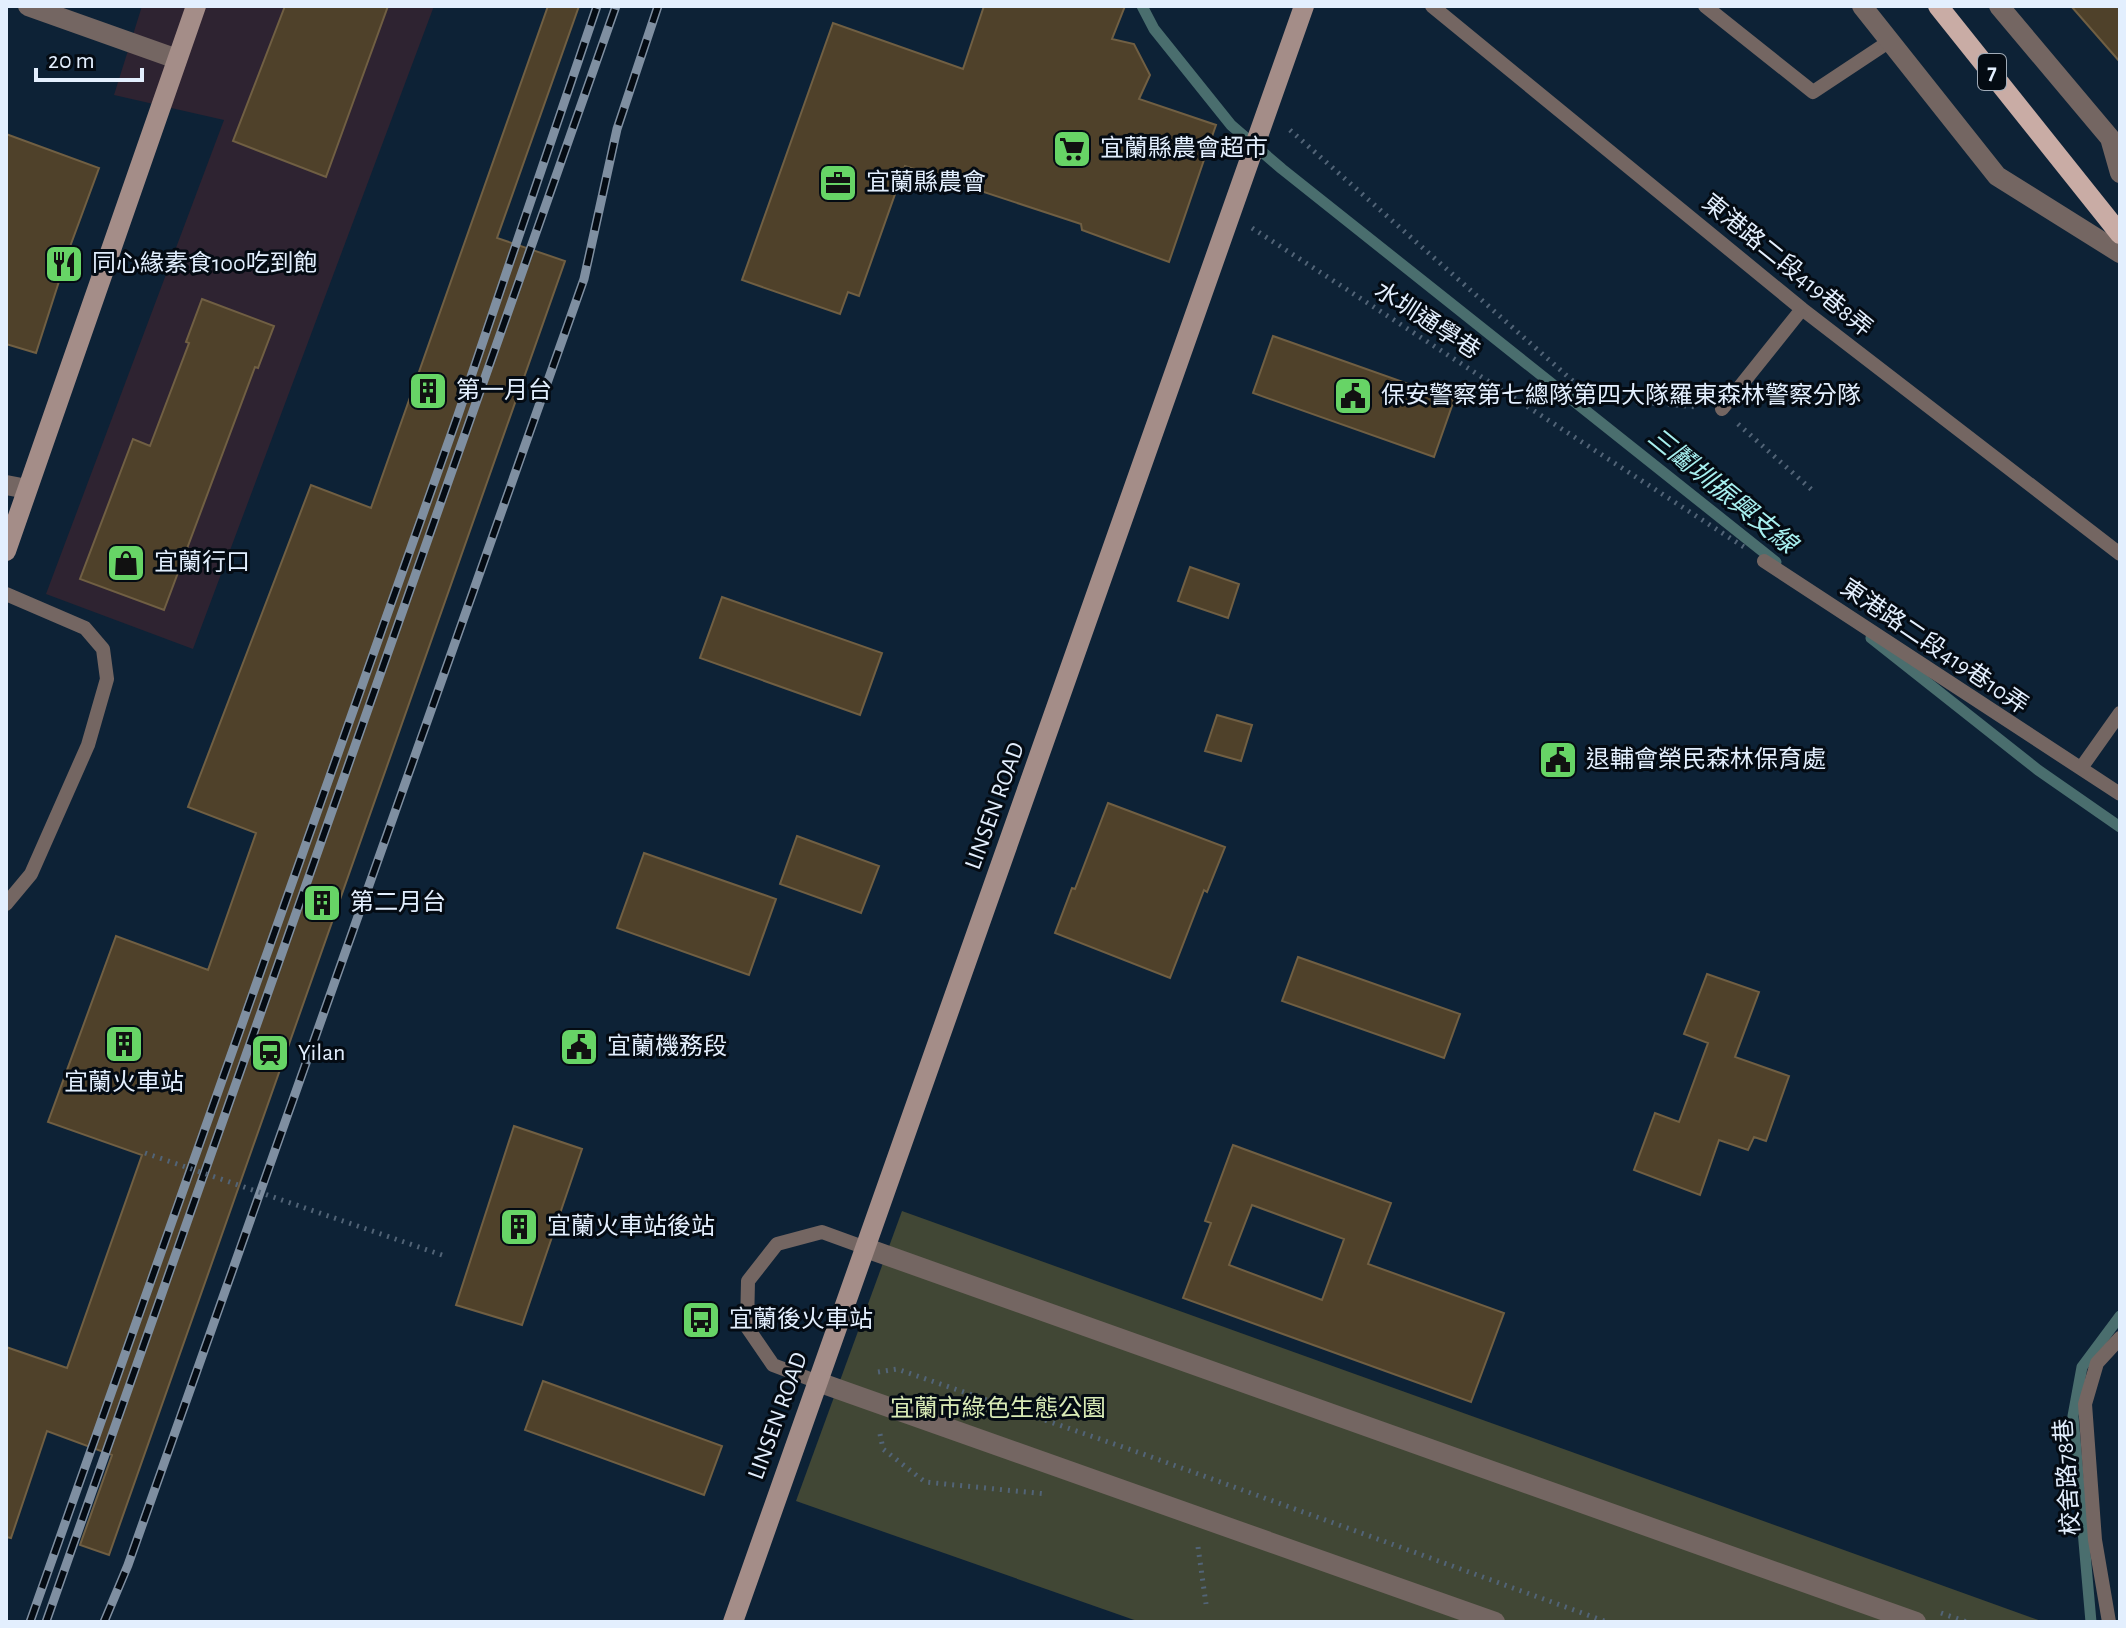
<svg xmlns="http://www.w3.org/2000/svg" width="2126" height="1628" viewBox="0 0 2126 1628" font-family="'Alegreya Sans','Noto Sans TC',sans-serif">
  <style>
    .commercial { fill: #2e2331 }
    .green { fill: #414735 }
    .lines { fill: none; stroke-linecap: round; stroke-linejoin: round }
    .stream { stroke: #4a6e6e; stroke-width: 11 }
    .building { fill: #4f412a; stroke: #705f43; stroke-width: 2; fill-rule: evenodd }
    .path { stroke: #526477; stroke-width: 5; stroke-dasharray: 2 6; stroke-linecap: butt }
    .lane { stroke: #746662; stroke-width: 14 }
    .street { stroke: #746662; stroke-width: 20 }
    .secondary { stroke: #a48d88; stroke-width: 20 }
    .primary { stroke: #c9aca5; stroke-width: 20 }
    .rail-casing { stroke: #7f8fa1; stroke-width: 9 }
    .rail { stroke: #040b13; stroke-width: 6; stroke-dasharray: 18; stroke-linecap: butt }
    .path-bridge { stroke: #526477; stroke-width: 5; stroke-dasharray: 2 6; stroke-linecap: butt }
    .labels { text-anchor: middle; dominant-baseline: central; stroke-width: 6; stroke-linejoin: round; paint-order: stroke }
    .shield { fill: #040b13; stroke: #a0abb8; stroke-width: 2 }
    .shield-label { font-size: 22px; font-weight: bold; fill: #e3effe }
    .poi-label { font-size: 24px; fill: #e3effe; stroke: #040b13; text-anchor: start }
    .street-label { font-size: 24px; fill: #e3effe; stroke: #040b13 }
    .park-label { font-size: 24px; fill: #d9ebb6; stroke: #040b13 }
    .water-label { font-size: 26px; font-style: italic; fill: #a7efef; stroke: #040b13 }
  </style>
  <rect width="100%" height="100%" fill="#0d2236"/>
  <path class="commercial" d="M142 6H434L193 649 46 594 224 120 114 95Z"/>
  <path class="green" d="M902 1211 2044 1622H1140L796 1501Z"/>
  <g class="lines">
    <path class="stream" d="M1142 6 1154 29 1231 125 1282 169 1776 562
      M1871 638 2038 770 2120 827
      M2091 1622 2073 1416 2082 1367 2120 1316"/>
  </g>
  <path class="building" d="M285 6H388L326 177 233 141Z
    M548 6H579L497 238 565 261 109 1555 80 1545 112 1455 47 1431 11 1538 6 1537V1347L67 1368 142 1155 48 1122 116 936 208 970 256 833 188 807 311 485 371 508Z
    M984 6H1125L1112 39 1134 44 1150 75 1139 99 1216 125 1169 262 1082 230 1081 224 905 166 859 296 848 292 840 314 742 280 833 23 963 69Z
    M2071 6H2120V62Z
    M6 134 99 168 71 244 36 353 6 344Z
    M202 299 274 326 258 368 255 367 164 610 80 579 133 439 150 446 189 343 186 342Z
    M1273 336 1454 400 1434 457 1253 393Z
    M1190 567 1239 584 1228 618 1178 601Z
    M722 597 882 653 860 715 700 658Z
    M1217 715 1252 725 1241 761 1205 751Z
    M1108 803 1225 847 1207 892 1204 890 1170 978 1055 933 1072 888 1075 889Z
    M797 836 879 866 861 913 780 884Z
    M644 853 776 899 749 975 617 928Z
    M1298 957 1460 1014 1444 1058 1282 1001Z
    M1707 974 1759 992 1735 1057 1789 1076 1766 1141 1754 1137 1748 1150 1719 1140 1700 1195 1634 1170 1655 1113 1679 1122 1708 1043 1684 1034Z
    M514 1126 582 1149 522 1325 456 1305Z
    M1233 1145 1391 1203 1368 1264 1504 1313 1471 1402 1183 1298 1211 1223 1205 1221ZM1252 1205 1344 1239 1322 1300 1229 1265Z
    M543 1381 722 1446 704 1495 525 1430Z"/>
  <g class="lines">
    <path class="path" d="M1290 130 1592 398 1698 407
      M1252 228 1747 549
      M1738 424 1812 490
      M878 1372 897 1369 1143 1454 1607 1622
      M880 1434 883 1449 925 1482 1046 1494
      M1198 1547 1206 1604
      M1941 1613 1967 1622"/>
    <path class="lane" d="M1432 6 1802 309 2120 554
      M1705 6 1813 92 1890 41
      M1722 409 1802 309
      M1764 561 2120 794
      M6 594 85 628 103 649 107 679 88 745 31 874 6 904
      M2081 768 2120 713
      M818 1382 773 1365 747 1327 748 1281 777 1244 822 1232 866 1248
      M2109 1622 2095 1540 2085 1404 2097 1363 2120 1338"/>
    <path class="street" d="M28 6 177 59
      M1862 6 1997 176 2120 253
      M1999 6 2110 138 2120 173
      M6 485 27 489
      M866 1248 1916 1622
      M818 1382 1495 1622"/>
    <path class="secondary" d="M6 551 196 6
      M733 1622 1304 6"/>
    <path class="primary" d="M1938 6 2120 234"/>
    <g class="rail-casing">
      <path id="rail" d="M30 1622 458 415 597 6
        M46 1622 616 6
        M104 1622 128 1565 584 279 617 129 658 6"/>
    </g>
    <use href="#rail" class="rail"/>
    <path class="path-bridge" d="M145 1153 442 1255"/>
  </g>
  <defs>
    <g id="supermarket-square" transform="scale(2)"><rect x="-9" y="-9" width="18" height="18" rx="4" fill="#67d466" stroke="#040b13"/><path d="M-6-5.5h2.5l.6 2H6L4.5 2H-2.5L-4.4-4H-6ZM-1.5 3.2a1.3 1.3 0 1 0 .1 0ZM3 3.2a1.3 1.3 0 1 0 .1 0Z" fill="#111"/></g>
    <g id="office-square" transform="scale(2)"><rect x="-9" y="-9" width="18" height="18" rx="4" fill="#67d466" stroke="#040b13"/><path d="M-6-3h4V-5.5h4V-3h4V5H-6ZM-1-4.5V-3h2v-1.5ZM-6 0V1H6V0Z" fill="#111"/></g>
    <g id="restaurant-square" transform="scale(2)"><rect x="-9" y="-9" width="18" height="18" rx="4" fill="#67d466" stroke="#040b13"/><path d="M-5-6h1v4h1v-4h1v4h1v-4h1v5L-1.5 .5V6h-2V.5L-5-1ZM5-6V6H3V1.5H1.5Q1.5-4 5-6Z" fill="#111"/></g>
    <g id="building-square" transform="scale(2)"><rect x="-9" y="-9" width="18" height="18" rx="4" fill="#67d466" stroke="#040b13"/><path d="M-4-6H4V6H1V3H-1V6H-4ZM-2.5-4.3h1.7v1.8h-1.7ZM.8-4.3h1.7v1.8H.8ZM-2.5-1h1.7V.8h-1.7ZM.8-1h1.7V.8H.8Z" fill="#111"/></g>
    <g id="civic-square" transform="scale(2)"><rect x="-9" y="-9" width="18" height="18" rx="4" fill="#67d466" stroke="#040b13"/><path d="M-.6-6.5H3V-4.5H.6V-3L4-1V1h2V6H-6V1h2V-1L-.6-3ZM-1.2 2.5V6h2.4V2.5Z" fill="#111"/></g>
    <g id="shop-square" transform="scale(2)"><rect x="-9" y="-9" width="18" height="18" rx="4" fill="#67d466" stroke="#040b13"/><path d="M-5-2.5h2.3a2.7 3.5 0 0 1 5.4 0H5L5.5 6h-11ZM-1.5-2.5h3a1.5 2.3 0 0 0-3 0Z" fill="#111"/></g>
    <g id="station-square" transform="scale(2)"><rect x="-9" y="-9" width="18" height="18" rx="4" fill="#67d466" stroke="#040b13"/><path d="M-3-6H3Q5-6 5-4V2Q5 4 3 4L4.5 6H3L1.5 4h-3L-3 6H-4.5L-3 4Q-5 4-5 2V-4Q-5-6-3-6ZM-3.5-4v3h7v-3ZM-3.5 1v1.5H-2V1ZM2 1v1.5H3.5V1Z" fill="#111"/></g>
    <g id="bus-square" transform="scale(2)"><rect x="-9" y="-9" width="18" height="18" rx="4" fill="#67d466" stroke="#040b13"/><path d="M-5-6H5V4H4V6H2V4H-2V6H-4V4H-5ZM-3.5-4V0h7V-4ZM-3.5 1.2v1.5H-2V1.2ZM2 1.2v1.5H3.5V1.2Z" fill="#111"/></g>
  </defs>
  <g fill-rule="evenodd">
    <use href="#supermarket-square" x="1072" y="149"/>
    <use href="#office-square" x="838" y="183"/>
    <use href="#restaurant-square" x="64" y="264"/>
    <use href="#building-square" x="428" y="391"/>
    <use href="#civic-square" x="1353" y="396"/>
    <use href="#shop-square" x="126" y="563"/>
    <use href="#civic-square" x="1558" y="760"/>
    <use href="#building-square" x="322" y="903"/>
    <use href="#building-square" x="124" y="1044"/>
    <use href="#civic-square" x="579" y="1047"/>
    <use href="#station-square" x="270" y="1053"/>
    <use href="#building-square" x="519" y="1227"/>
    <use href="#bus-square" x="701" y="1320"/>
  </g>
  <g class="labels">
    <rect class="shield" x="1978" y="54" width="28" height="36" rx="6"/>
    <g class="shield-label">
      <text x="1992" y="72">7</text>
    </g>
    <g class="poi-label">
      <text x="1100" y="149">宜蘭縣農會超市</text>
      <text x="866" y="183">宜蘭縣農會</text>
      <text x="92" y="264">同心緣素食100吃到飽</text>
      <text x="456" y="391">第一月台</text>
      <text x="1381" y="396">保安警察第七總隊第四大隊羅東森林警察分隊</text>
      <text x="154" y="563">宜蘭行口</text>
      <text x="1586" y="760">退輔會榮民森林保育處</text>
      <text x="350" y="903">第二月台</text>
      <text x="607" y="1047">宜蘭機務段</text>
      <text x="298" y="1053">Yilan</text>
      <text x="124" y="1083" text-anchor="middle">宜蘭火車站</text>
      <text x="547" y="1227">宜蘭火車站後站</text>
      <text x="729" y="1320">宜蘭後火車站</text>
    </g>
    <g class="street-label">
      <text transform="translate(1787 266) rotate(39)">東港路二段419巷8弄</text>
      <text transform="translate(1427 321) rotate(33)">水圳通學巷</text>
      <text transform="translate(1934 647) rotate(34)">東港路二段419巷10弄</text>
      <text transform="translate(995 806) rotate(-70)">LINSEN ROAD</text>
      <text transform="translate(778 1416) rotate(-70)">LINSEN ROAD</text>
      <text transform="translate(2068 1477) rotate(-94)">校舍路78巷</text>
    </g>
    <g class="park-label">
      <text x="998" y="1409">宜蘭市綠色生態公園</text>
    </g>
    <g class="water-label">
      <text transform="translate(1722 491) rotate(39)">三鬮圳振興支線</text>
    </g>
  </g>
  <rect width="2126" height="1628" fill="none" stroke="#e3effe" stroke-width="16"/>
  <path d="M36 68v12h106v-12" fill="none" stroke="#e3effe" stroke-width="4"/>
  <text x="48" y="68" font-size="24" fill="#e3effe" stroke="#040b13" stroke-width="6" paint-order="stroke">20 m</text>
</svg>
